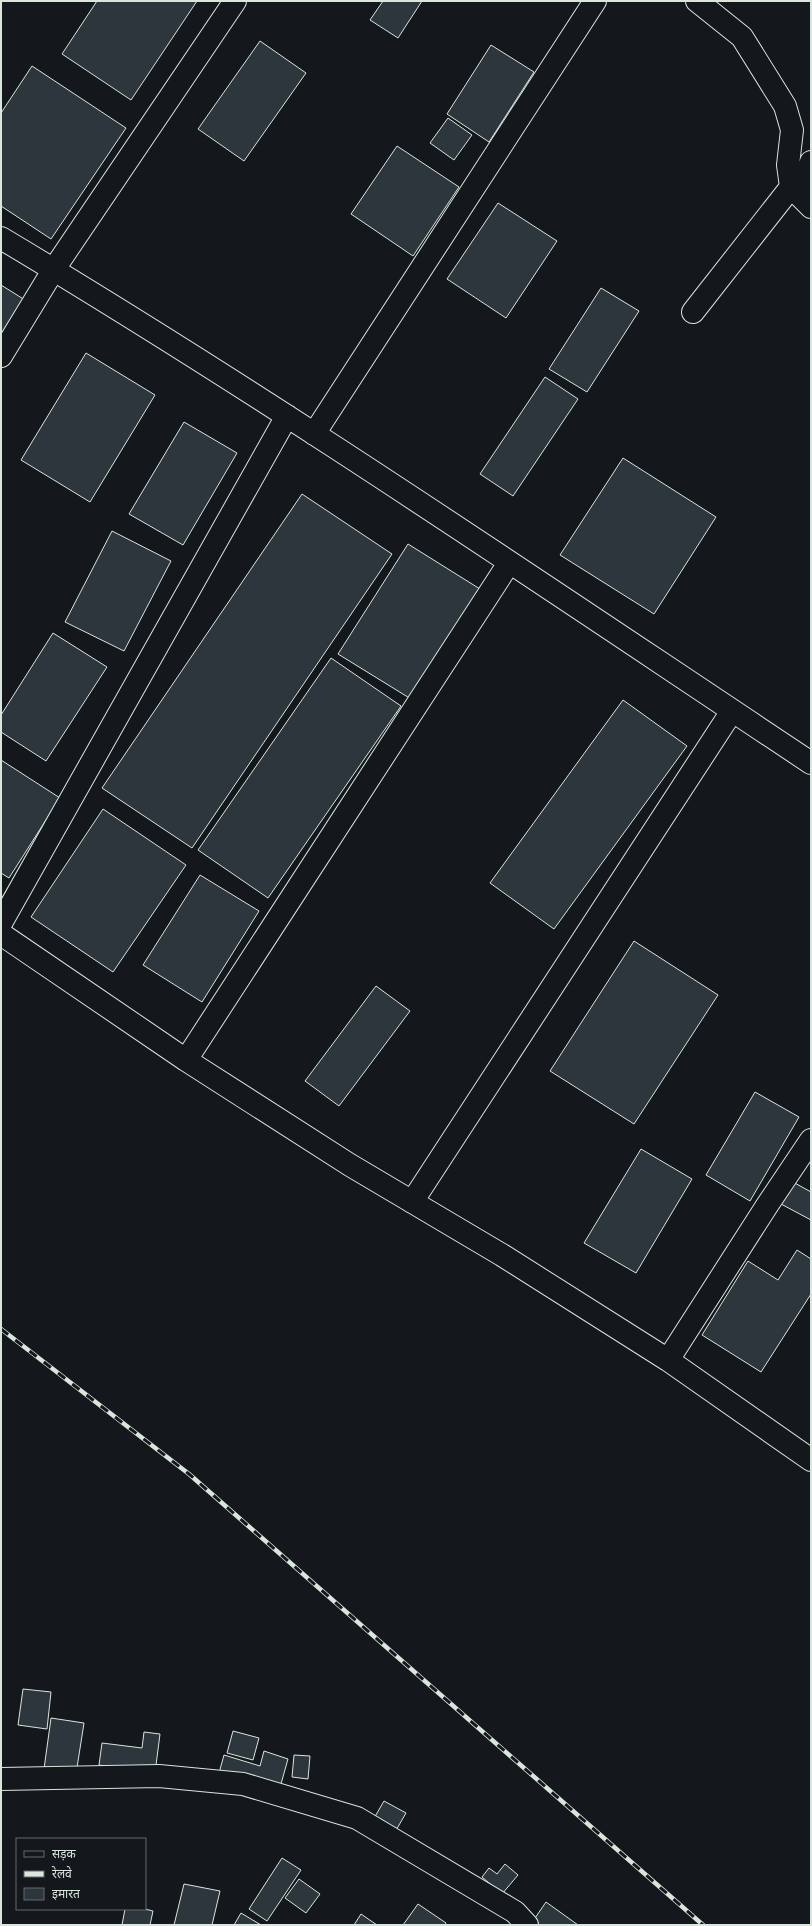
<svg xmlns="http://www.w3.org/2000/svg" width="812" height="1926" viewBox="0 0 812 1926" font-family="'DejaVu Sans','Noto Sans Devanagari',sans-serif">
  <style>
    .building { fill: #2c363c; stroke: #d8e6dc }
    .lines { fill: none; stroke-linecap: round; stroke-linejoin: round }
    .street-casing { stroke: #d8e6dc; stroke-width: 24 }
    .street { stroke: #14181c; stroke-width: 22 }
    .rail-casing { stroke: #d8e6dc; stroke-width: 4.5 }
    .rail { stroke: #14181c; stroke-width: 3; stroke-dasharray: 9; stroke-linecap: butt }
  </style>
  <rect width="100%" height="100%" fill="#14181c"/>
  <path class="building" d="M97 1H197L131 100 62 54Z
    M383 1H422L398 38 370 20Z
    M260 41 306 73 244 161 198 129Z
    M491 45 534 72 489 142 447 114Z
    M32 66 126 128 51 239 1 206V113Z
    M448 118 472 135 454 160 430 143Z
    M397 146 459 187 413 256 351 214Z
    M498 203 557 241 506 318 447 279Z
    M1 285 25 300 1 340Z
    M601 288 639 311 587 392 549 369Z
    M86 353 155 395 90 502 21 460Z
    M545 377 578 399 513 496 480 474Z
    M184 422 237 453 183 545 129 514Z
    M623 458 716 517 654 614 560 555Z
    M302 494 392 554 192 848 102 788Z
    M112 531 171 561 124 651 65 622Z
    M408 544 480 589 411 699 338 654Z
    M53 633 107 667 46 761 1 732V715Z
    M331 658 401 706 268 898 198 850Z
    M623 700 687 746 554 929 490 883Z
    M1 760 60 798 9 878 1 873Z
    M103 809 186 865 113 972 31 917Z
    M200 875 259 911 202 1002 143 965Z
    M634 941 718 995 634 1124 550 1071Z
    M376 986 410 1011 339 1106 305 1081Z
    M755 1092 799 1117 750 1201 706 1175Z
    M641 1149 692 1179 636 1273 584 1243Z
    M793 1182 811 1192V1220L781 1204Z
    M797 1250 811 1259V1294L761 1372 702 1335 748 1261 778 1280Z
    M23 1689 51 1692 47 1729 18 1725Z
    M51 1718 84 1723 76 1774 44 1769Z
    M233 1731 259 1738 253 1760 227 1753Z
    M144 1732 160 1734 155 1773 99 1765 102 1743 142 1748Z
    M264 1751 288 1759 279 1791 219 1773 224 1755 260 1766Z
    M294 1755 310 1756 308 1779 292 1777Z
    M384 1801 406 1813 395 1832 373 1820Z
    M282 1858 301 1870 267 1921 249 1909Z
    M505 1864 518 1875 502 1894 482 1877 489 1868 497 1874Z
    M299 1879 320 1894 306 1913 285 1898Z
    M184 1884 220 1891 212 1925H174Z
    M546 1902 578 1925H539L533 1921Z
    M418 1904 446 1923 445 1925H403Z
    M125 1909H145L153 1911 150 1925H122Z
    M241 1913 261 1925H234Z
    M361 1914 377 1925H354Z"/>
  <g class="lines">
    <g class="street-casing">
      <path id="street" d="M697 1 742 37 785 106 792 130 788 165 791 187
        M799 195 811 162
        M1 238C277 403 543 585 811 763
        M693 312 791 187 811 207
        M1 356 54 269 235 1
        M314 434 595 1
        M1 923 287 416
        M1 934 186 1060 350 1165 502 1255 668 1360 811 1460
        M186 1060 509 563
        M412 1202 732 711
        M668 1360 768 1204 811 1140
        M1 1779 159 1776 243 1784 357 1818 515 1912 527 1925"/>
    </g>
    <use href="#street" class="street"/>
    <g class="rail-casing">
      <path id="rail" d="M1 1329 189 1474 703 1925"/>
    </g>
    <use href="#rail" class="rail"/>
  </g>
  <rect width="812" height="1926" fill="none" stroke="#d8e6dc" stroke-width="4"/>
  <rect x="16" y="1838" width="130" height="72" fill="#14181c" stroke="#626a69"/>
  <rect x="24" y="1851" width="20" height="6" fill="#14181c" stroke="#626a69"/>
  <text x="52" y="1858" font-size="12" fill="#d8e6dc">सड़क</text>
  <rect x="24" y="1871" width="20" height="6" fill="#d8e6dc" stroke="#626a69"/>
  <text x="52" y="1878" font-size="12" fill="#d8e6dc">रेलवे</text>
  <rect x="24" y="1888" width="20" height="12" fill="#2c363c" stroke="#626a69"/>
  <text x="52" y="1898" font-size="12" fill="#d8e6dc">इमारत</text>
</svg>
